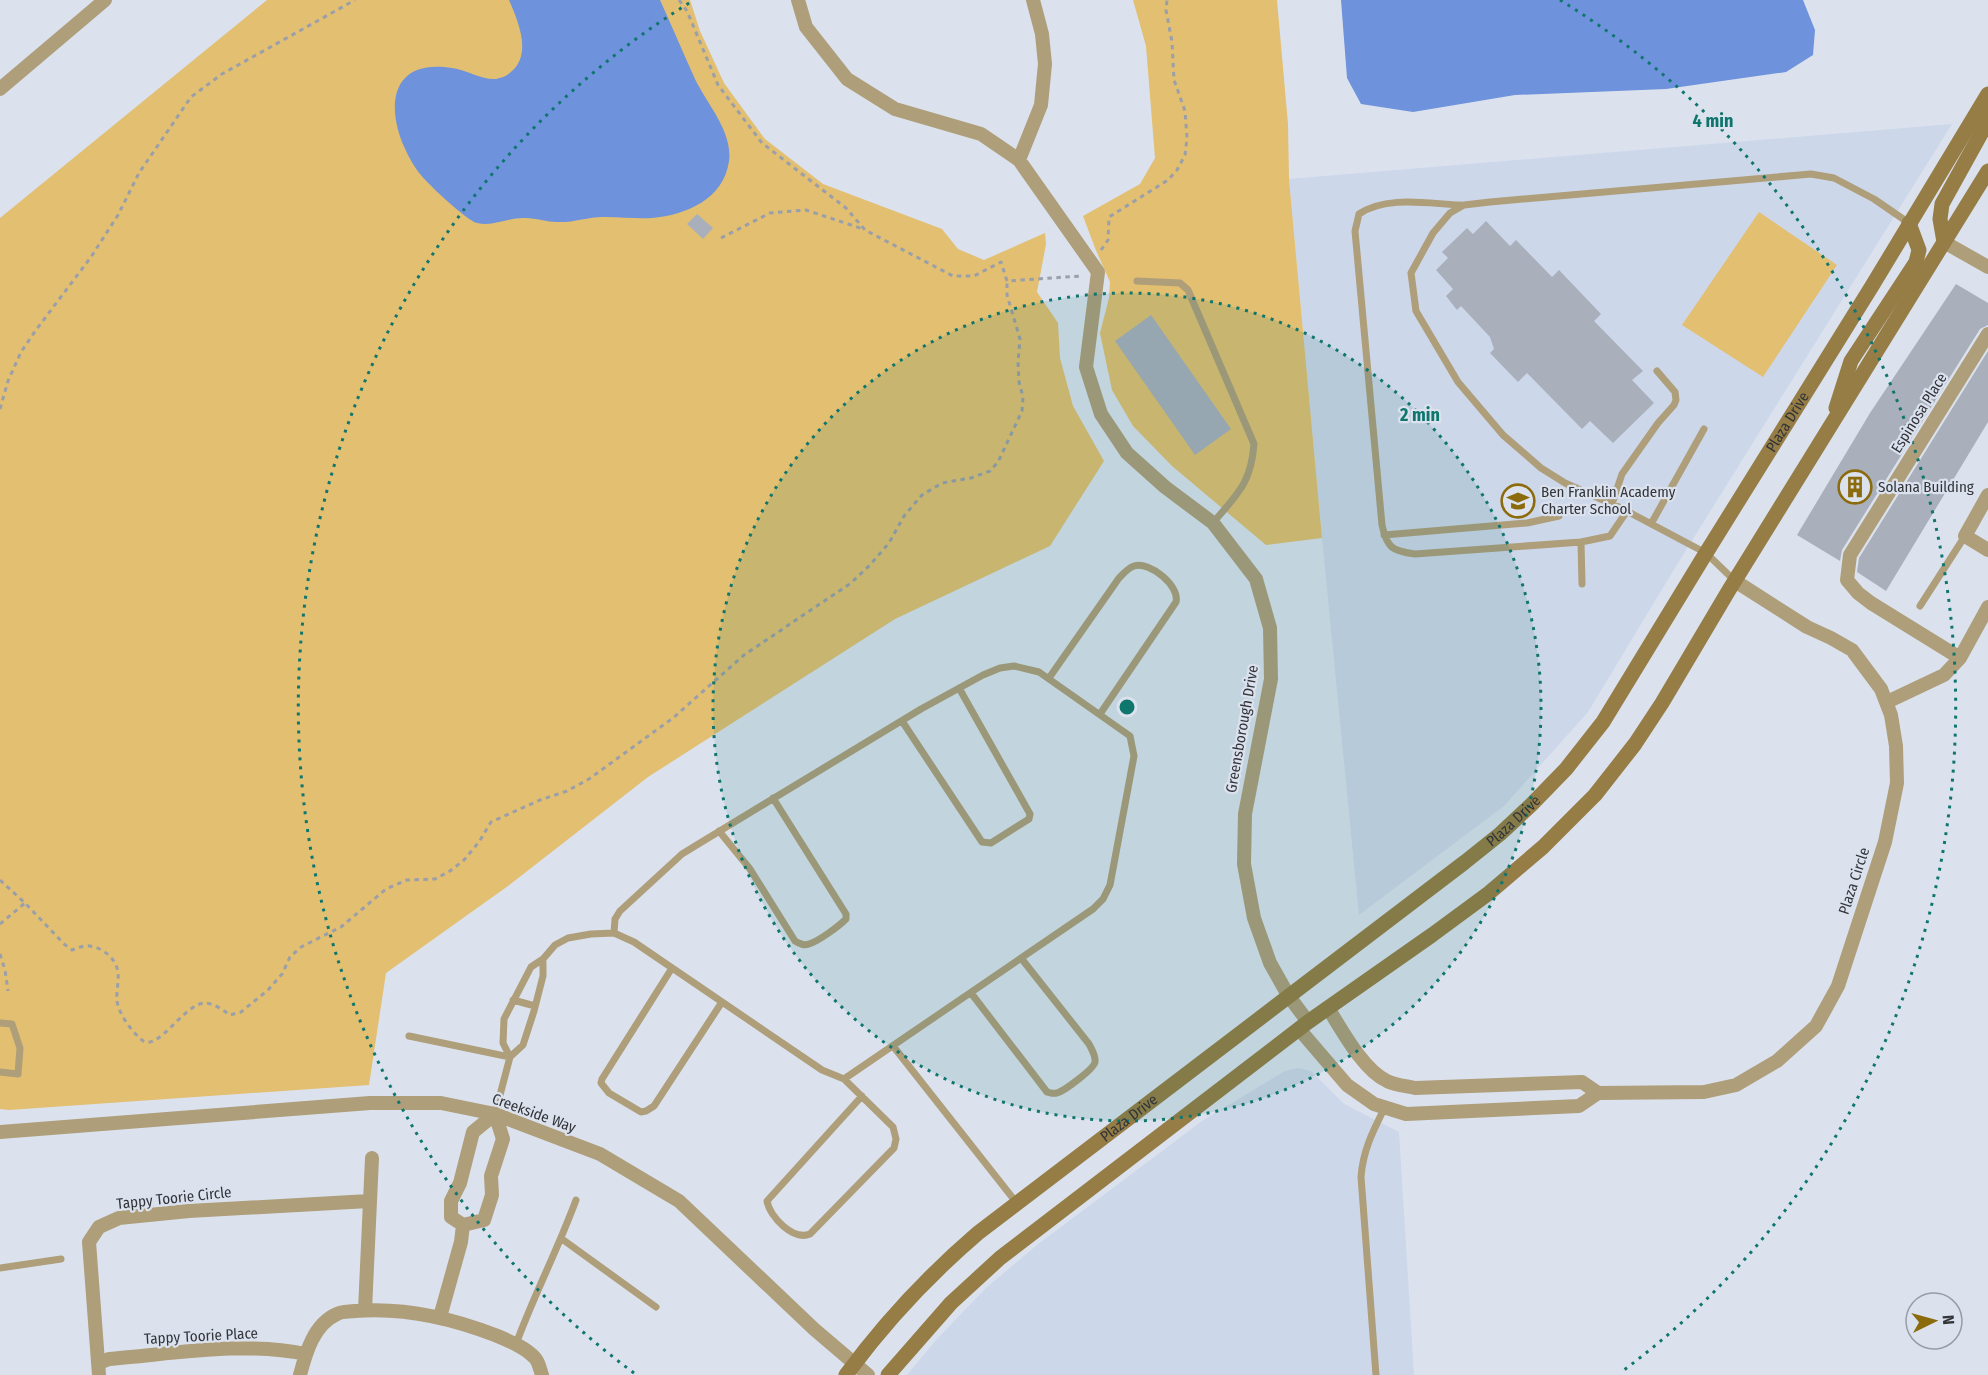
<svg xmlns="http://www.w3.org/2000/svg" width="1988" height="1375" viewBox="0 0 1988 1375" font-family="'Fira Sans Condensed',sans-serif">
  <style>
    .built { fill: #cdd7ea }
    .green { fill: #e2bf71 }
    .water { fill: #6e92dc }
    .building { fill: #a9afbb }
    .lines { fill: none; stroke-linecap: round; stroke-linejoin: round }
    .path { stroke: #9a9fa9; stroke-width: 3; stroke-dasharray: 4.5 4.5; stroke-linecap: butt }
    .lane { stroke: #ae9e7a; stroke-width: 7 }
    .street { stroke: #ae9e7a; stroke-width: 14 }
    .secondary { stroke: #957d45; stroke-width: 15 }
    .ring { fill: none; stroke: #0f766e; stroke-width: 3; stroke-dasharray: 3 6 }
    .labels { text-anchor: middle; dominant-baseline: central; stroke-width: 4.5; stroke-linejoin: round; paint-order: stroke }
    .street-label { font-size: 15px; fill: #323439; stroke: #dbe2ee }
    .poi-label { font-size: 15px; fill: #323439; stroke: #dbe2ee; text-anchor: start }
    .centre { fill: #0f766e; stroke: #dbe2ee; stroke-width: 3 }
    .ring-label { font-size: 18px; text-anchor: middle; font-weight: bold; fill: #0f766e; stroke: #dbe2ee; stroke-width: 4.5; stroke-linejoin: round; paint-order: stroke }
  </style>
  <rect width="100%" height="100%" fill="#dbe2ee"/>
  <path class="built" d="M1952 124 1678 563 1588 712 1504 806 1359 915 1322 538 1289 179Z
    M1298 1068 1311 1071 1344 1104 1399 1132 1414 1375H907L936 1340 987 1287 1037 1245 1202 1121 1285 1071Z"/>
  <path class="green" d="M267 0H690L700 31 724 83 765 139 823 184 942 229 958 249 984 260 1045 233 1046 244 1037 292 1058 323 1060 358 1073 406 1104 461 1050 546 895 619 648 777 508 886 386 973 369 1085 9 1110 0 1109V218Z
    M1133 0H1277L1288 124 1289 179 1322 538 1266 545 1172 466 1133 426 1112 390 1100 333 1109 298 1110 282 1095 248 1083 216 1140 184 1155 158 1146 46Z
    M1759 212 1837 265 1763 377 1682 325Z"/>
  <path class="water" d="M509 0H660C672 26 683 53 695 79 707 104 733 132 729 161 724 199 686 215 652 218 637 219 622 217 606 217 590 216 573 223 557 222 547 222 536 218 526 218 508 217 494 227 477 223 467 221 423 180 417 170 411 162 406 151 402 142 385 97 397 59 452 68 467 70 481 80 496 79 502 78 507 76 512 71 532 53 518 21 509 0Z
    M1341 0H1803L1815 30 1813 55 1786 72 1666 89 1515 95 1413 112 1361 104 1347 78Z"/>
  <path class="building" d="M697 214 713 228 703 239 687 224Z
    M1486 221 1510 246 1516 240 1552 277 1559 270 1601 314 1594 321 1643 371 1632 380 1654 403 1613 443 1590 421 1582 429 1527 373 1518 382 1490 353 1494 349 1490 337 1461 306 1457 310 1446 296 1453 289 1436 270 1448 258 1442 252 1467 228 1473 234Z
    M1956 284 1988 303V325L1980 329 1842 550 1840 561 1797 535 1870 413Z
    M1151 315 1231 429 1195 455 1115 341Z
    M1988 351V422L1886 591 1857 572 1859 558Z"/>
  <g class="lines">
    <path class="path" d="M679 0 687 11 718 85 762 143 846 208 865 230 953 276H974L1001 262 1007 281 1081 276
      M721 238 770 213 806 210 863 229
      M1101 250 1108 240 1109 217 1168 180 1177 170 1185 155 1187 138 1185 111 1174 80 1172 42 1166 10 1167 0
      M0 409 8 381 21 352 36 330 91 257 118 215 139 173 191 97 222 74 355 0
      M0 880 25 903 64 944 72 950C78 948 84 945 90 946 104 948 117 960 118 973 119 982 116 993 117 1001 119 1014 131 1031 142 1040 158 1053 184 1003 205 1003 213 1003 223 1010 230 1015L241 1012 268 990 282 974 290 957 301 947 341 927 386 889 407 880 435 879 450 871 464 860 479 842 491 822 540 800 567 791 589 779 673 718 744 655 851 583 870 565 889 543 904 516 922 495 942 483 971 478 990 471 998 462 1022 411 1023 397 1019 382 1018 362 1020 339 1007 295V281
      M0 924 25 903
      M0 954 5 970 8 991"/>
    <path class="lane" d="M1461 205C1429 204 1387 195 1359 214L1355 231 1382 525C1387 548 1392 551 1415 554L1581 542 1610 536 1627 511
      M1137 281 1180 283 1188 290 1254 444C1251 484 1237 494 1213 523
      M1612 504 1622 474 1658 423 1674 405 1676 400 1675 392 1657 371
      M1651 524 1704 429
      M1384 535 1527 523 1559 516
      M1581 542 1582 584
      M1735 581 1706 553 1621 508 1565 483 1541 468 1503 435 1458 382 1416 311 1411 273 1433 233 1450 213 1464 205 1490 202 1811 174 1834 178 1874 199 1909 223
      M1920 606 1965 536
      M1049 678 1119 578C1124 573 1128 568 1134 566 1150 561 1180 586 1176 602L1100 714
      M902 721 982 842 991 843 1029 819 1030 814 959 688
      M719 831 750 869 795 941C800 944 804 946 809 944 819 941 839 926 846 919V914L773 798
      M672 968 602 1079 601 1083 609 1093 641 1112 646 1111 654 1106 722 1002
      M971 993 1047 1092C1052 1093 1052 1094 1057 1093 1064 1091 1094 1069 1095 1062 1096 1056 1092 1050 1089 1044L1021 958
      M513 1000 535 1006
      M0 1023 12 1024 20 1048 18 1074 0 1072
      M409 1036 510 1057
      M893 1046 1016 1202
      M510 1057 503 1043 504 1019 531 967 543 959 555 945 568 938 591 934 614 933 634 942 822 1070 844 1079 1093 909 1103 899 1110 885 1134 756 1130 736 1039 672 1014 666 1000 668 983 675 921 709 700 843 682 854 620 911 615 919 614 933
      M844 1079 893 1127 896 1139 894 1148 810 1234C793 1241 770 1217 767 1201L862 1096
      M495 1114 510 1057 523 1045 534 1011 543 976V959
      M562 1239 656 1307
      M0 1268 61 1259
      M516 1344C534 1295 558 1249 576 1200
      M1376 1375 1361 1177C1363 1150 1373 1131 1385 1107"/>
    <path class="street" d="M798 0 806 27 847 79 895 109 981 134 1019 160 1098 272 1086 367 1101 414 1127 453 1165 487 1213 523 1256 579 1270 628 1271 679 1245 814 1244 864 1254 918 1270 963 1288 995 1308 1022
      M0 89 105 0
      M1019 160 1041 105 1045 64 1042 34 1033 0
      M1944 242 1988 267
      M1988 495 1965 536 1988 550
      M1960 658 1871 603 1858 593 1847 580 1850 555 1988 334
      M1887 702 1944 675 1960 658 1988 607
      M1328 1008C1342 1030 1363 1070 1387 1081 1395 1085 1406 1086 1415 1088L1582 1082 1598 1093
      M1299 1029 1347 1085 1374 1104 1406 1114 1579 1106 1598 1093 1704 1092 1736 1085 1777 1061 1816 1026 1838 986 1885 842 1897 783 1896 746 1891 715 1881 689 1852 650 1831 638 1807 627 1735 581
      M495 1114 503 1139 491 1176 492 1195 484 1220 463 1225 451 1217V1201L460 1183 473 1132Z
      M0 1132 370 1103H441L495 1114 600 1154 679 1201 814 1329 868 1375
      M365 1310 372 1158
      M440 1317 461 1242 463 1225
      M99 1363 109 1359C173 1354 242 1341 306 1354
      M99 1375 89 1242 99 1227 119 1218 189 1211 369 1201
      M300 1375C306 1352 314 1324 337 1314 342 1311 349 1312 355 1311 403 1307 451 1318 495 1335 509 1341 525 1347 535 1358 539 1362 540 1370 542 1375"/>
    <g class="secondary">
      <path d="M1944 242 1940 219 1942 204 1983 130 1988 102"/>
      <path d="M1836 408 1851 361 1916 262 1919 250 1909 223"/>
      <path id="s1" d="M846 1375C885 1322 929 1275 978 1233L1465 862 1500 834 1531 805 1566 769 1603 722 1706 553 1872 286 1988 94"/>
      <path d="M888 1375 951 1303 1000 1258 1308 1022 1432 935 1489 893 1543 847 1595 795 1635 744 1662 703 1729 590 1988 171"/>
    </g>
  </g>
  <circle cx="1127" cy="707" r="414" fill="#0f766e" fill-opacity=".12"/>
  <g class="ring">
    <circle cx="1127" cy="707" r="414"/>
    <path d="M634 1373A829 829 0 0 1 694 0M1560 0A829 829 0 0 1 1620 1373"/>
  </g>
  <defs>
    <g id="building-ring" transform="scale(1.725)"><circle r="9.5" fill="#dbe2ee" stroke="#8c6b0c" stroke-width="1.5"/><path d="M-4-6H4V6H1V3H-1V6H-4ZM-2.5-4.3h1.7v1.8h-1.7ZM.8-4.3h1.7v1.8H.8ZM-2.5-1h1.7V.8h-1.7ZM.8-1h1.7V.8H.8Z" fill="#8c6b0c"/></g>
    <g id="school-ring" transform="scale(1.725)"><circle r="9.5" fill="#dbe2ee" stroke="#8c6b0c" stroke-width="1.5"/><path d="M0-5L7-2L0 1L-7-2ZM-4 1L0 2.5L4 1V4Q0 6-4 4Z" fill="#8c6b0c"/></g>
  </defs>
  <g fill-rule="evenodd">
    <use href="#building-ring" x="1855" y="487"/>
    <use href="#school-ring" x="1518" y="501"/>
  </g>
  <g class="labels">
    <g class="street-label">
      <text transform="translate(1919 413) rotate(-58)">Espinosa Place</text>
      <text stroke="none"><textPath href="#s1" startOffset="1356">Plaza Drive</textPath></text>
      <text transform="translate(1242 729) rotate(-80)">Greensborough Drive</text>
      <text stroke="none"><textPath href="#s1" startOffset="870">Plaza Drive</textPath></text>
      <text transform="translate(1854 881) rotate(-72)">Plaza Circle</text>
      <text transform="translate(534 1113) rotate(20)">Creekside Way</text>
      <text stroke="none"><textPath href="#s1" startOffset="384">Plaza Drive</textPath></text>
      <text transform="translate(174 1198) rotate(-6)">Tappy Toorie Circle</text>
      <text transform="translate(201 1336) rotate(-3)">Tappy Toorie Place</text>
    </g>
    <g class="poi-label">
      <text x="1878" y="487">Solana Building</text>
      <text x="1541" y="492">Ben Franklin Academy<tspan x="1541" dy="17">Charter School</tspan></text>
    </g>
  </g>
  <circle cx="1127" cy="707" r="9" class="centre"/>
  <g class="ring-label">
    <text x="1713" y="127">4 min</text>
    <text x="1420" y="421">2 min</text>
  </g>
  <g transform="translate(1934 1321) rotate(85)"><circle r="28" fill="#dbe2ee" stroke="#979ca6" stroke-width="1.5"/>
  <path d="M0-4.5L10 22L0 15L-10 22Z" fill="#8c6b0c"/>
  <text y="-9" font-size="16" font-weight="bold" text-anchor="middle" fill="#323439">N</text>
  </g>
</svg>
